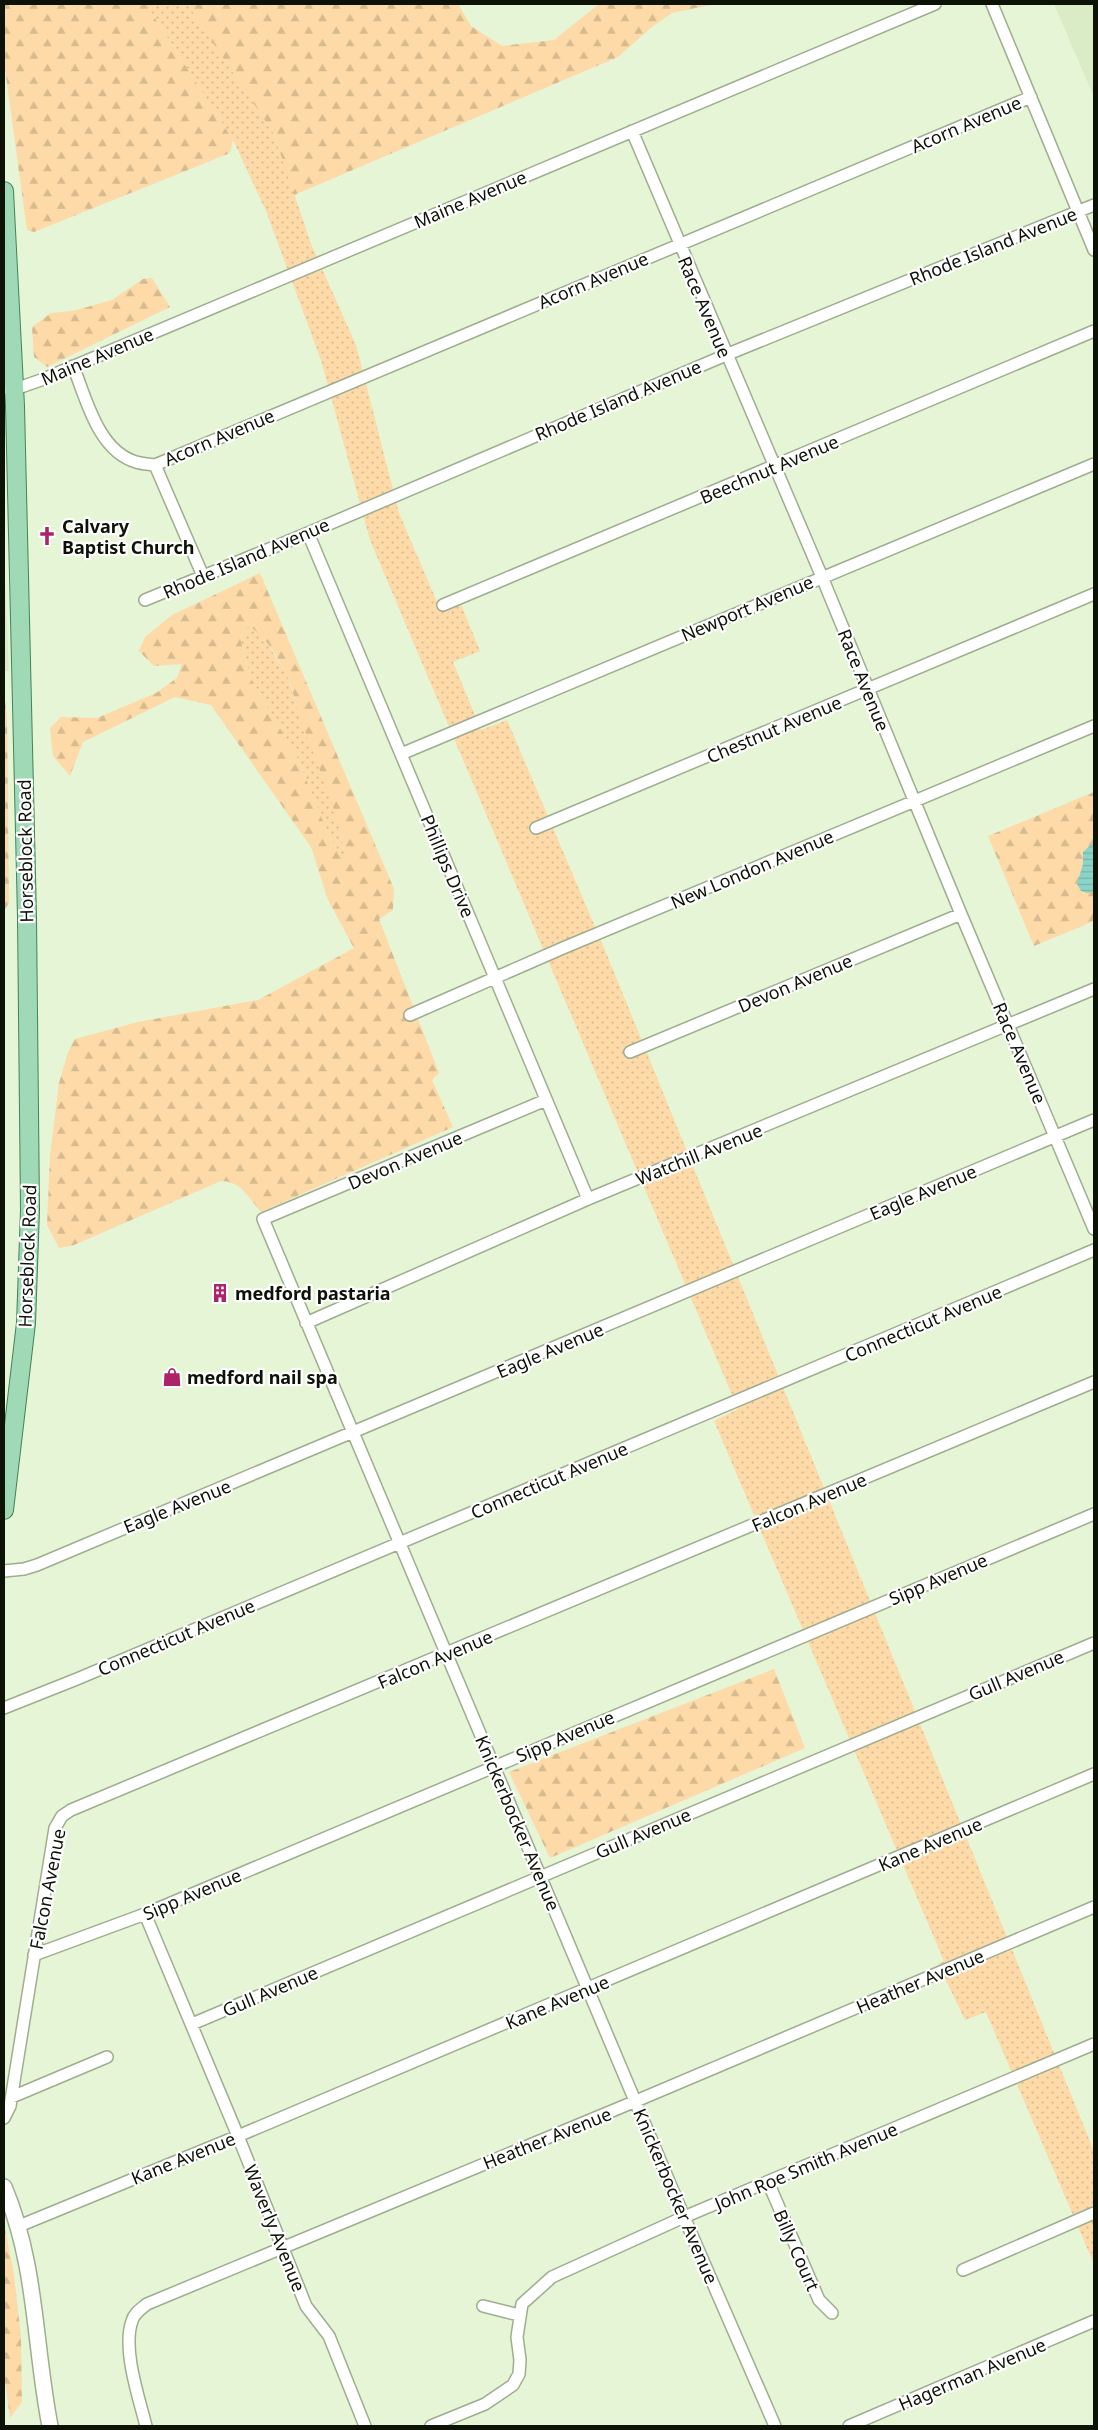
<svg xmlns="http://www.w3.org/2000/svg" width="1098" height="2430" viewBox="0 0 1098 2430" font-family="'Noto Sans',sans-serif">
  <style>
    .built { fill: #d9ecc5 }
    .grass { fill: url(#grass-dots) }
    .forest { fill: url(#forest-firs); fill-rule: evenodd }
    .water { fill: url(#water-rules) }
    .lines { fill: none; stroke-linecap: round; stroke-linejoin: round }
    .street-casing { stroke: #9ead8f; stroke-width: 14 }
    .secondary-casing { stroke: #9ead8f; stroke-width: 18 }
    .primary-casing { stroke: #43835a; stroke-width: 20 }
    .street { stroke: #fff; stroke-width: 11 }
    .secondary { stroke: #fff; stroke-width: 15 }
    .primary { stroke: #a0d9b6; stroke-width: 18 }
    .labels { text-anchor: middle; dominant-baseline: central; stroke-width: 4.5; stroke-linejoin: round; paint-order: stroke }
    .street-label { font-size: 18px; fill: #0d1207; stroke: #fff }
    .poi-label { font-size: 18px; font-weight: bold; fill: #0d1207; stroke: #fff; text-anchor: start }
  </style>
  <defs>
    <pattern id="grass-dots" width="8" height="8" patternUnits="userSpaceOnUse" patternTransform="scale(1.25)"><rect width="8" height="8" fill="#fddaa8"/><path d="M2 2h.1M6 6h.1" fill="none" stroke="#d8ba8f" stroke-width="1.8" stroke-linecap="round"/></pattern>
    <pattern id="forest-firs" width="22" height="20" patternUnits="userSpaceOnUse" patternTransform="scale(1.25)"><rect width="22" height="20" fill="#fddaa8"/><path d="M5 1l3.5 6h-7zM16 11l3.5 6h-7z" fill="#d8ba8f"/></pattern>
    <pattern id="water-rules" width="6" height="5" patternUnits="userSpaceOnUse" patternTransform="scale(1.25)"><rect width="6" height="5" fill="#8ad5c7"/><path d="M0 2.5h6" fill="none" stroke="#76b6a9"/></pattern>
  </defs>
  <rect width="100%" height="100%" fill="#e5f5d5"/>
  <path class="built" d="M1054 4H1094V97Z
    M4 559 9 671H4Z"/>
  <path class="grass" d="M146 4H188L274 134 311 244 356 345 399 513 437 602 457 595 480 651 453 662 481 730 507 720 607 955 1094 2151V2264L986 2012 965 2020 938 1964 944 1961 714 1421 738 1409 370 540 321 360 266 211 233 140Z
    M249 626 258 632 267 643 287 675 299 714 336 811 347 865 329 836 298 759 250 677 240 637Z"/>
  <path class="forest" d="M4 4H146L233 140 230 153 34 232 27 230 4 62Z
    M187 4H458L471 26 502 46 554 40 599 4H715L672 13 653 26 618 57 294 195 274 134Z
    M152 278 170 307 47 367 34 357 32 327 51 313 73 311 112 300 143 279Z
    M260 573 394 889 393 910 379 919 439 1073 432 1080 453 1127 261 1212C249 1198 241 1181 221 1181L74 1245 59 1248 47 1225 50 1156 59 1083 68 1052 75 1039 138 1022 258 1000 354 948 328 900 311 847 211 705 175 697 83 742 70 776 53 756 50 728 61 717 97 718 156 693 177 678 182 664 154 666 139 651 145 637 172 615ZM249 626C266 637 277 656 286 674 293 687 295 704 300 718 317 766 340 812 346 863L329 836 298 759 250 677 240 637Z
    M4 693 7 716 9 903 4 911Z
    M1094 792V921L1034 946 988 836Z
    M774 1669 805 1748 550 1858 509 1772Z
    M4 2224 14 2275 21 2336 22 2402 10 2418 4 2374Z"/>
  <path class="water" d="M1094 842V891L1088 893 1081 891 1077 884 1083 864V852Z"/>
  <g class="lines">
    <g class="street-casing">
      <path id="street" d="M992 4 1094 250
        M632 131 822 577 961 914 1094 1229
        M73 366C86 398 98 451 136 462 142 464 149 464 155 465L203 576
        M4 388 21 387 41 380 935 4
        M155 465 1031 97
        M308 533 588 1199
        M145 600 308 533 733 352 1094 205
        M443 605 1094 331
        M401 754 1094 464
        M536 828 1094 594
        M410 1015 563 948 1094 726
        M630 1052 961 914
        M546 1100 263 1219 684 2217 775 2426
        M306 1323 588 1199 1094 989
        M4 1571 24 1569 37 1565 1094 1120
        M4 1708 77 1679 1094 1250
        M145 1914 238 2136 306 2306 329 2336 365 2426
        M34 1955 145 1914 1094 1514
        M192 2024 1094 1643
        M12 2097 107 2057
        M4 2118 10 2106 55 1828 62 1816 71 1810 1094 1382
        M768 2182 819 2300 832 2313
        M19 2226 238 2136 1094 1774
        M963 2270 1094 2213
        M483 2306 519 2315
        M146 2426C139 2398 122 2349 132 2321 134 2313 141 2309 147 2304L636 2101 1094 1907
        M431 2426 485 2404 513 2385 519 2374 520 2360 517 2337 522 2304 552 2277 684 2217 1094 2044
        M849 2426 1094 2321"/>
    </g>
    <g class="secondary-casing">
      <path id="secondary" d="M4 2187C37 2265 34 2344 50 2426"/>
    </g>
    <g class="primary-casing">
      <path id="primary" d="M4 191 15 406 27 917 30 1210 26 1323 4 1510"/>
    </g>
    <use href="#street" class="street"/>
    <use href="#secondary" class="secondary"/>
    <use href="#primary" class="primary"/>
  </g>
  <defs>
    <g id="church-bare" transform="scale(1.5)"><path d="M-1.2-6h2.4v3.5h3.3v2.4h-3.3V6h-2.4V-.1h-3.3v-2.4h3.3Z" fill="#ac2367" stroke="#fff" stroke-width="2.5" paint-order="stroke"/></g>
    <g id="building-bare" transform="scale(1.5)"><path d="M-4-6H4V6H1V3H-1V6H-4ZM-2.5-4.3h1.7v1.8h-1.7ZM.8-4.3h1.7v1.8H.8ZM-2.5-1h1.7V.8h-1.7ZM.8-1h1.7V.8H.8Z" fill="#ac2367" stroke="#fff" stroke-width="2.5" paint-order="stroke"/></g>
    <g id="shop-bare" transform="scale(1.5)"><path d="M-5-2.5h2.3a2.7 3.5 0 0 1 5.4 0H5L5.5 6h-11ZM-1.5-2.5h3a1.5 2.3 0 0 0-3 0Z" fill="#ac2367" stroke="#fff" stroke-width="2.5" paint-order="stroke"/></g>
  </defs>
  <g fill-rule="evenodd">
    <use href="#church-bare" x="47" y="536"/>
    <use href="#building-bare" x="220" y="1293"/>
    <use href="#shop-bare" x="172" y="1377"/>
  </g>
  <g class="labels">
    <g class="street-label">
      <text transform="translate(966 124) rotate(-23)">Acorn Avenue</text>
      <text transform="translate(470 199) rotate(-23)">Maine Avenue</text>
      <text transform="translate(993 246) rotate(-22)">Rhode Island Avenue</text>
      <text transform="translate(593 280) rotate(-23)">Acorn Avenue</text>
      <text transform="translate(705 307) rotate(67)">Race Avenue</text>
      <text transform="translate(97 356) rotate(-23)">Maine Avenue</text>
      <text transform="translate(618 400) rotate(-23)">Rhode Island Avenue</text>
      <text transform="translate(219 437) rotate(-23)">Acorn Avenue</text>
      <text transform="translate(769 469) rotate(-23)">Beechnut Avenue</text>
      <text transform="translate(246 558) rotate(-23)">Rhode Island Avenue</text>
      <text transform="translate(747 608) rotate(-23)">Newport Avenue</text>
      <text transform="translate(864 680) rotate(68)">Race Avenue</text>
      <text transform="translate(774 729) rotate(-23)">Chestnut Avenue</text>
      <text transform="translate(25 851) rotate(-91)">Horseblock Road</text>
      <text transform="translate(448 866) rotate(67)">Phillips Drive</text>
      <text transform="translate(752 869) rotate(-23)">New London Avenue</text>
      <text transform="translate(795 983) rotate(-23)">Devon Avenue</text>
      <text transform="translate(1020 1053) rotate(67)">Race Avenue</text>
      <text transform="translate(699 1154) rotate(-22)">Watchill Avenue</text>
      <text transform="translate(405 1160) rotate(-23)">Devon Avenue</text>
      <text transform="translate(923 1192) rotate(-23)">Eagle Avenue</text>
      <text transform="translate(27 1256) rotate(-88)">Horseblock Road</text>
      <text transform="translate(923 1323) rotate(-23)">Connecticut Avenue</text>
      <text transform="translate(550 1350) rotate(-23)">Eagle Avenue</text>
      <text transform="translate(549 1480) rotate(-23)">Connecticut Avenue</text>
      <text transform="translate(809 1502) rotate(-23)">Falcon Avenue</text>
      <text transform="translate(177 1506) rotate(-22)">Eagle Avenue</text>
      <text transform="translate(938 1579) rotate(-23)">Sipp Avenue</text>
      <text transform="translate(176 1637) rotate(-23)">Connecticut Avenue</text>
      <text transform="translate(435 1659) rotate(-23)">Falcon Avenue</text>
      <text transform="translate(1016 1675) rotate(-23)">Gull Avenue</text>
      <text transform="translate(565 1736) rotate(-23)">Sipp Avenue</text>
      <text transform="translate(518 1823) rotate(67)">Knickerbocker Avenue</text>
      <text transform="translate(643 1833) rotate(-23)">Gull Avenue</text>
      <text transform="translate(930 1844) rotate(-23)">Kane Avenue</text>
      <text transform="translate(47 1889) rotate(-79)">Falcon Avenue</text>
      <text transform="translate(192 1894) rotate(-23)">Sipp Avenue</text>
      <text transform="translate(920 1981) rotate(-23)">Heather Avenue</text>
      <text transform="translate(270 1991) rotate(-23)">Gull Avenue</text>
      <text transform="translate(557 2002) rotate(-23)">Kane Avenue</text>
      <text transform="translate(547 2138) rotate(-22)">Heather Avenue</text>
      <text transform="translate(183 2158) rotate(-22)">Kane Avenue</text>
      <text transform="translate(806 2166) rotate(-23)">John Roe Smith Avenue</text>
      <text transform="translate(676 2196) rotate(67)">Knickerbocker Avenue</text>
      <text transform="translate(275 2228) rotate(68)">Waverly Avenue</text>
      <text transform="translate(797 2250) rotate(66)">Billy Court</text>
      <text transform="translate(972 2374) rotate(-23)">Hagerman Avenue</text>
    </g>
    <g class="poi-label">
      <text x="62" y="526">Calvary<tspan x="62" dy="21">Baptist Church</tspan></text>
      <text x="235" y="1293">medford pastaria</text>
      <text x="187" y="1377">medford nail spa</text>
    </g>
  </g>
  <rect width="1098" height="2430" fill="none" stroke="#0d1207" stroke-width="10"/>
</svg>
